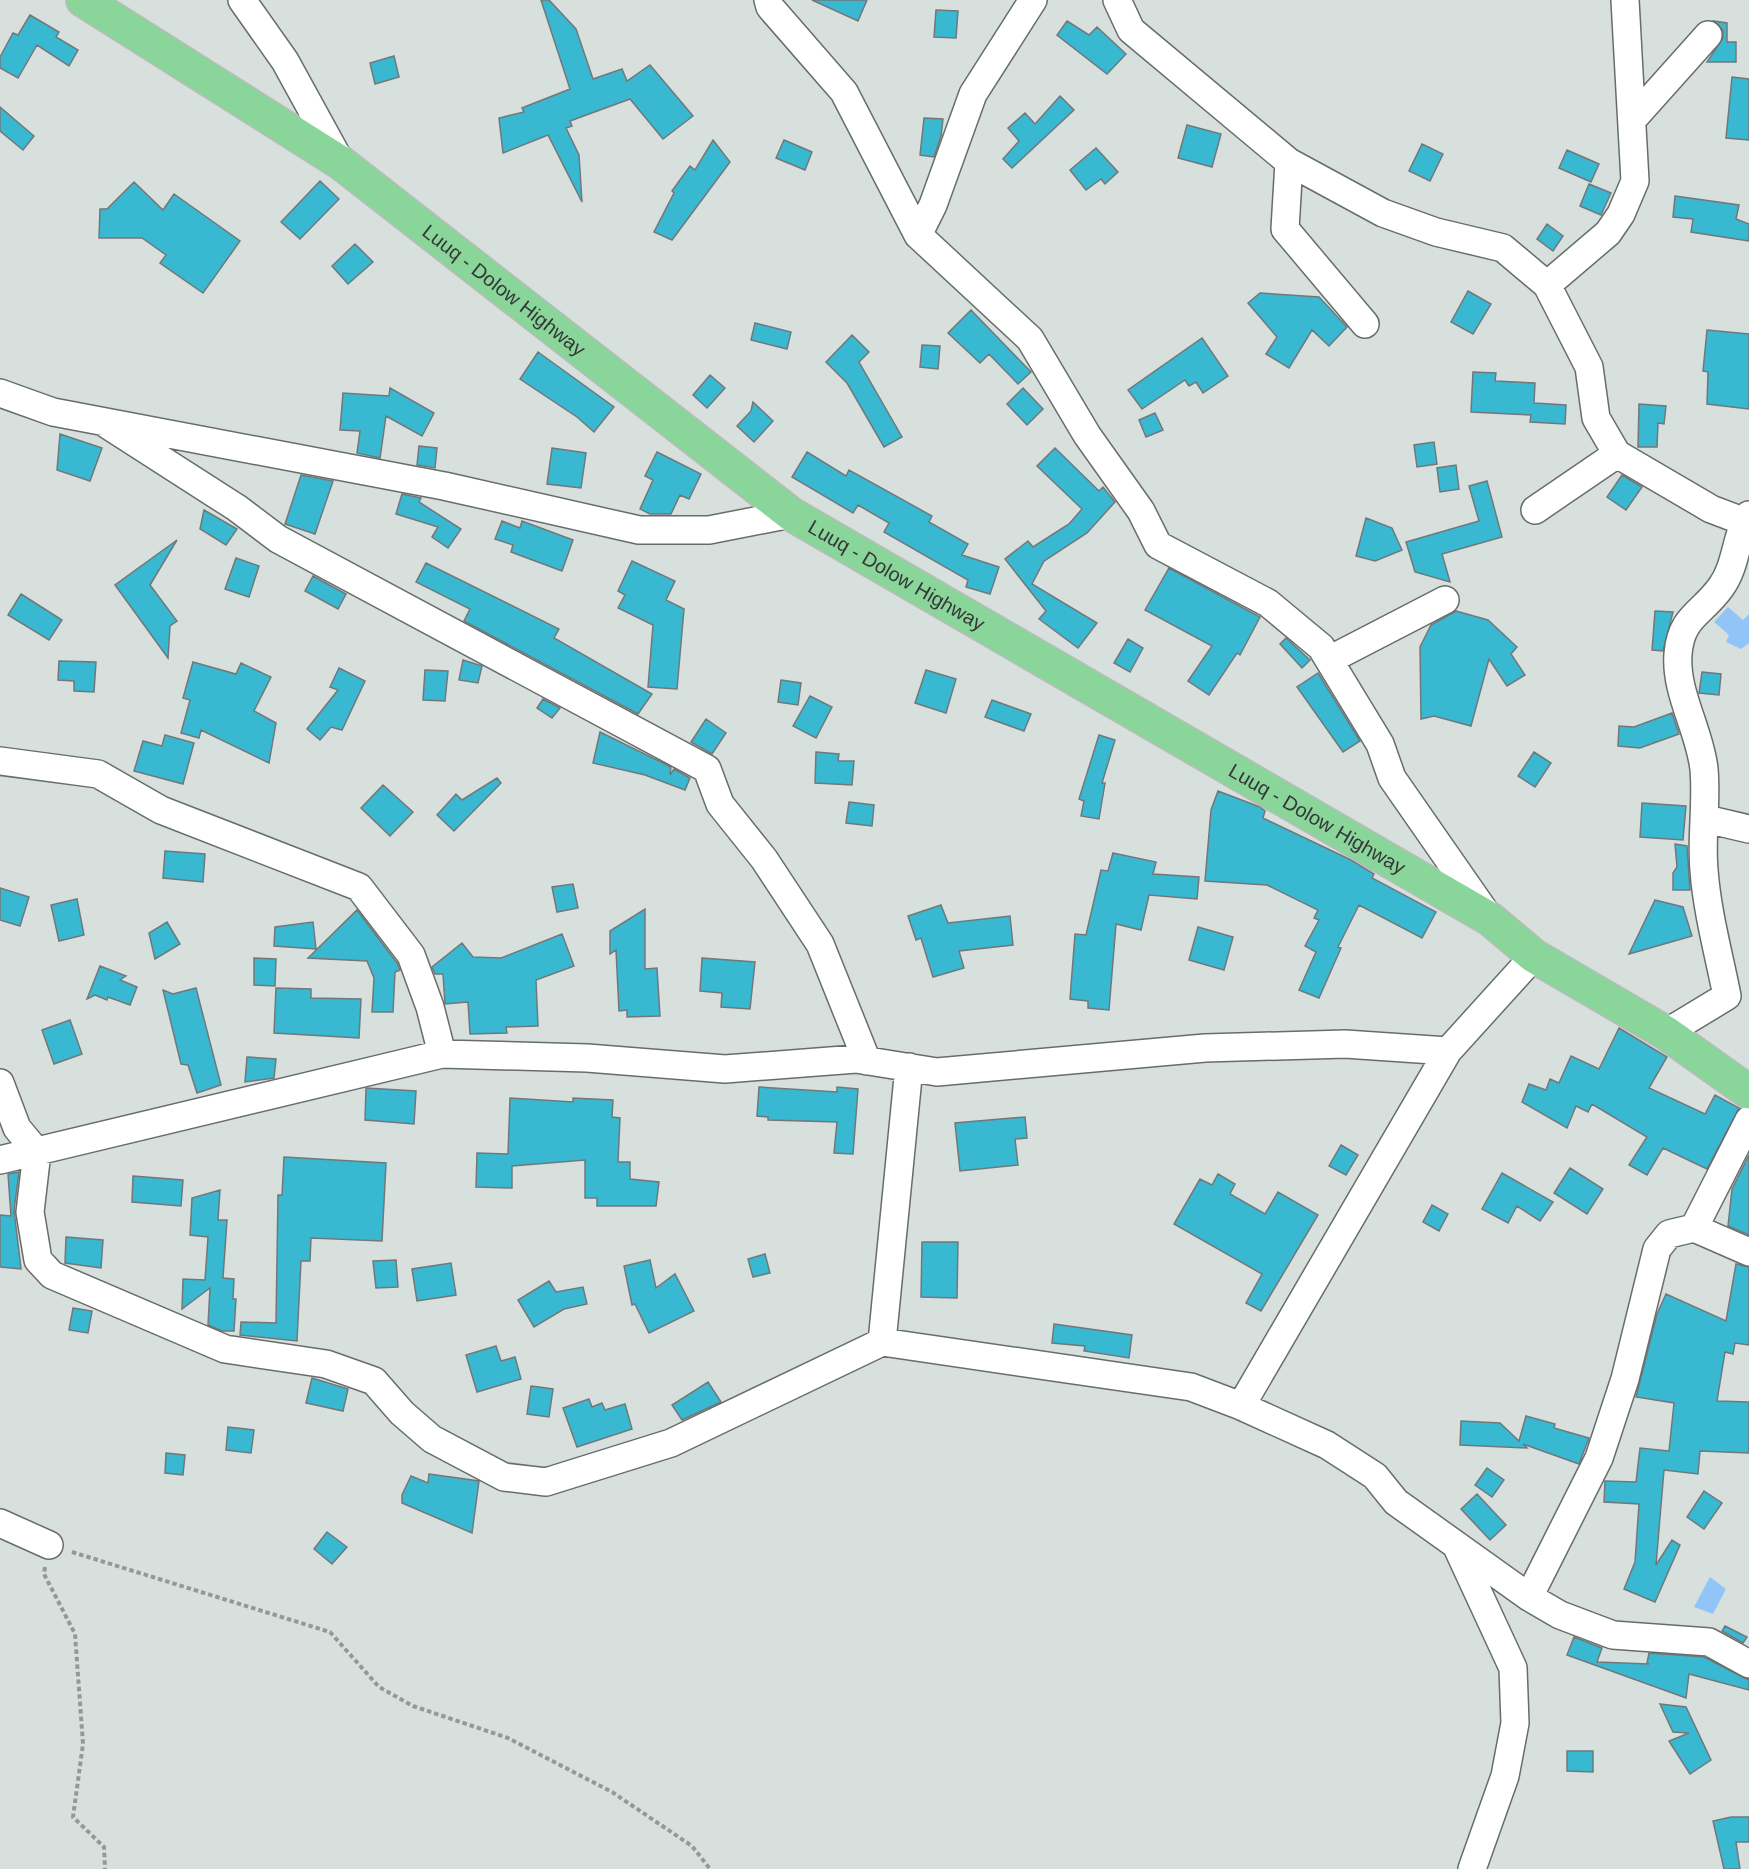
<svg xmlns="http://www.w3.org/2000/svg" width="1749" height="1869" viewBox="0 0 1749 1869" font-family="Arial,sans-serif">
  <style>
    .water { fill: #91c5f7 }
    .building { fill: #39b8d2; stroke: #71787a; stroke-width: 1.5 }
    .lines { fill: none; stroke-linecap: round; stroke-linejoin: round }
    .minor-casing { stroke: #666d6b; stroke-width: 30 }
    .primary-casing { stroke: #babbbb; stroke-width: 36 }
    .path { stroke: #939998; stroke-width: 4; stroke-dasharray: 4.5 3; stroke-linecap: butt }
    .minor { stroke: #fff; stroke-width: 27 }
    .primary { stroke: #8ad59a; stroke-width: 33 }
    .labels { text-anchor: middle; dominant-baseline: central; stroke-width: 5; stroke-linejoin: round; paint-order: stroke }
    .street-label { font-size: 20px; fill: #343837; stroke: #fff }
  </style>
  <rect width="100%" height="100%" fill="#d8e0de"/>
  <path class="water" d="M1728 607 1743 620 1749 614V643L1741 649 1726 642 1729 635 1714 622Z
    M1710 1577 1726 1589 1713 1614 1694 1607Z"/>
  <path class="building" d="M541 0H549L576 29 593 79 622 69 627 81 650 65 693 116 663 139 630 99 570 121 572 126 566 128 579 155 582 202 548 135 503 153 499 118 524 112 522 108 570 89Z
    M812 0H867L858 21Z
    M936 10 958 11 956 38 934 37Z
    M30 15 59 32 56 37 78 50 69 66 37 45 18 78 0 68V57L13 33 18 35Z
    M1067 21 1089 35 1097 27 1126 54 1107 74 1057 35Z
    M1714 21 1727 23V42H1736V62H1707L1723 38V30Z
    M394 56 399 77 375 84 370 63Z
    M1732 77 1749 79V140L1726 138Z
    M1060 96 1074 110 1012 168 1003 159 1019 141 1008 128 1025 113 1035 124Z
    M0 107 34 136 23 150 0 131Z
    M924 118 943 119 941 136 934 157 920 155Z
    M1187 125 1221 134 1212 167 1178 158Z
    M713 140 730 162 672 240 654 232 674 193 672 191 690 166 695 170Z
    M784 140 812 152 805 170 776 158Z
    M1422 144 1443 154 1430 181 1409 171Z
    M1096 148 1118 172 1105 184 1101 179 1086 190 1070 170Z
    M1567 150 1599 164 1591 182 1559 168Z
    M320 181 339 199 300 239 281 222Z
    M134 182 163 210 174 194 240 241 203 293 160 263 166 255 142 238H99L100 209H107Z
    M1589 184 1611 193 1601 215 1580 206Z
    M1675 196 1739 205 1736 219 1749 224V241L1691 232 1693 219 1673 217Z
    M1547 224 1563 236 1553 251 1537 239Z
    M355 244 373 262 348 284 332 266Z
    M1468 291 1491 304 1473 334 1451 322Z
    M1260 293 1319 297 1347 327 1329 346 1312 330 1289 368 1266 354 1277 337 1248 303Z
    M971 310 1031 372 1018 384 989 354 980 363 948 333Z
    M755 323 791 332 787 349 751 340Z
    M1707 330 1749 334V409L1707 404 1708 372 1703 371Z
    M852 335 869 352 859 362 902 437 884 447 847 383 826 362Z
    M1202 338 1228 376 1203 393 1196 382 1189 386 1185 380 1142 409 1128 390Z
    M922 345 940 346 938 369 920 367Z
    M538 352 614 407 594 432 577 417 520 379Z
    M1473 372 1496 373 1495 381 1535 383 1534 403 1566 405 1565 424 1530 422 1531 415 1471 412Z
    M710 375 725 388 707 408 693 395Z
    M390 388 434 413 422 436 386 416 380 458 357 453 360 431 340 430 343 393 389 396Z
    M1023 388 1043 409 1027 425 1007 404Z
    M753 402 773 421 754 442 737 426 751 411Z
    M1639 404 1666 406 1664 424 1658 423 1657 447H1638Z
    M1155 413 1163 430 1146 437 1139 420Z
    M60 434 102 448 90 481 57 470Z
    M1434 442 1437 464 1417 467 1414 445Z
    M419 446 437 448 435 468 417 465Z
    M552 448 586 453 581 488 547 484Z
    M1055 448 1099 491 1103 487 1115 502 1087 533 1044 561 1032 584 1097 623 1078 648 1039 619 1046 611 1005 559 1028 541 1033 547 1069 524 1082 509 1037 466Z
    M657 452 701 474 689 499 680 495 671 514H650L640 509 653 480 645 476Z
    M807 452 846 476 849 470 932 516 929 522 968 544 962 555 999 567 990 594 966 587 968 580 884 532 889 523 858 505 853 513 792 477Z
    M1456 465 1459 489 1440 492 1437 468Z
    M301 475 333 481 315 534 285 524Z
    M1622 475 1642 487 1626 510 1607 497Z
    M1487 481 1502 537 1442 554 1450 582 1415 572 1406 542 1479 521 1469 486Z
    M402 494 421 498 419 502 461 529 448 548 432 537 438 527 396 514Z
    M204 510 237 529 226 545 200 529Z
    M1366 518 1392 528 1402 550 1375 561 1356 556Z
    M502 521 520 528 522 521 573 540 562 571 511 552 513 545 495 539Z
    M177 540 150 585 177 621 170 626 168 658 115 585Z
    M236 558 259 566 249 597 225 589Z
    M632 561 675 581 666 600 684 609 677 689 648 687 653 625 618 608 625 595 618 591Z
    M426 563 559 629 554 638 652 694 638 714 464 621 470 609 416 582Z
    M1169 568 1260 617 1240 655 1237 653 1209 695 1188 681 1212 646 1145 610Z
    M313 576 346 594 338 609 305 591Z
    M21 594 62 620 49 640 8 615Z
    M1456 611 1488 620 1517 647 1511 654 1525 675 1507 686 1489 659 1471 726 1434 716 1421 719 1420 647 1431 625Z
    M1655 611 1673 612 1663 651 1652 650Z
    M1286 638 1310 660 1302 668 1280 644Z
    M1128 639 1143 648 1130 672 1114 663Z
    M463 660 482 666 478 683 459 680Z
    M59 661 96 662 94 692 74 691V681L58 680Z
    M193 662 236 674 241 663 271 677 254 711 276 723 269 763 201 730 199 738 181 733 190 700 183 698Z
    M339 668 365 681 342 730 331 727 320 740 307 729 338 690 330 687Z
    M425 670 448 671 445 701 423 700Z
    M926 670 956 679 946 713 915 703Z
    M1702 672 1721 674 1719 695 1699 693Z
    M1318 673 1360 741 1343 752 1297 687Z
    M781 680 801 683 798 705 778 702Z
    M810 696 832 707 816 738 793 726Z
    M543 699 560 708 552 718 537 708Z
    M992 700 1031 714 1024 731 985 717Z
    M1672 713 1679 734 1640 748 1618 746 1619 726 1634 727Z
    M706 719 726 733 712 754 691 742Z
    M600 732 671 767 670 775 674 769 690 778 685 790 645 775 593 763Z
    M165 735 194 743 183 784 134 771 143 741 162 746Z
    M1099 735 1115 740 1102 783H1105L1099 819 1081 816 1084 801 1079 799Z
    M816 752 839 754 838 761H854L852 785 815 783Z
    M1534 752 1551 763 1535 787 1518 776Z
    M497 778 501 783 454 831 437 815 456 794 462 800Z
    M383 785 413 812 390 836 361 808Z
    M1218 791 1260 807 1265 811 1263 818 1351 860 1374 874 1372 878 1436 912 1422 938 1359 905 1338 947 1341 948 1319 998 1299 990 1316 952 1305 946 1319 920 1314 918 1318 910 1267 885 1205 881 1211 810Z
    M849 802 874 805 872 826 846 823Z
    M1642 803 1686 806 1683 840 1640 837Z
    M1675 844 1687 846 1690 890H1673V873L1677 867Z
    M165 851 205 854 203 882 163 878Z
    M1113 853 1156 862 1153 874 1199 877 1197 899 1149 895 1141 930 1116 924 1109 1010 1088 1008V1001L1070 999 1075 934 1086 935 1101 870 1108 871Z
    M573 884 578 908 557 912 552 887Z
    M0 888 29 897 20 926 0 920Z
    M77 899 84 935 59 941 51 905Z
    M1655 900 1683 907 1692 936 1629 954Z
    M941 905 948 923 1010 916 1013 945 959 951 964 968 933 977 921 938 916 940 908 916Z
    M645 909V969L657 968 660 1016 627 1017V1010L619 1011 616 950 610 954V931Z
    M357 910 397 963 400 970 395 972 393 1012H372L374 978 367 961 308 958Z
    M167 922 180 944 155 959 149 933Z
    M313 922 316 949 274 946 275 927Z
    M1198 927 1233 937 1224 970 1189 960Z
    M562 934 574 966 536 980 538 1026 506 1027 507 1033 470 1034 468 1002 445 1004 443 974H435L432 967 462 943 473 957 501 958Z
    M254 958 276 959 275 986 254 985Z
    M702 958 755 962 750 1009 721 1007 722 993 700 991Z
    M100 966 126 976 120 980 137 987 130 1005 108 997 107 1000 95 995 87 999Z
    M196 988 221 1085 197 1093 188 1065 181 1064 163 990 173 994Z
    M276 988 311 989V998L361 999 359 1038 274 1033Z
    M70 1020 82 1054 54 1064 42 1030Z
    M1619 1028 1667 1057 1649 1088 1705 1114 1715 1095 1739 1108 1707 1169 1663 1148 1647 1175 1629 1165 1647 1137 1592 1104 1588 1112 1576 1106 1567 1128 1522 1102 1529 1084 1546 1090 1550 1079 1559 1083 1571 1056 1599 1069Z
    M247 1057 276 1059 274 1078 245 1082Z
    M759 1087 837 1092V1087L858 1089 853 1154 834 1153 837 1122 768 1120V1117L757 1116Z
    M366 1088 416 1091 414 1124 365 1120Z
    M510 1098 573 1102V1098L613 1100 612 1117 620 1118 618 1162H630V1179L659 1182 656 1206H597V1198H585V1160L512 1166V1188L476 1187 477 1153 508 1154Z
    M1025 1117 1027 1138 1015 1139 1018 1165 960 1171 955 1123Z
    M1341 1145 1358 1155 1346 1175 1329 1166Z
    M1749 1155V1235L1728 1226 1732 1189Z
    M284 1157 386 1163 382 1241 311 1238 310 1261H301L297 1341 240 1335 241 1322 276 1323 278 1195H282Z
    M1570 1168 1603 1189 1587 1214 1554 1193Z
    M19 1172 14 1210 21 1269 0 1267V1215L11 1216 8 1174Z
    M1502 1173 1553 1202 1540 1221 1517 1206 1508 1223 1482 1209Z
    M1218 1174 1235 1184 1230 1194 1265 1214 1278 1192 1318 1215 1261 1311 1246 1303 1262 1274 1174 1224 1200 1179 1212 1185Z
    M133 1176 183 1180 181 1206 132 1202Z
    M220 1190 218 1220H227L223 1278 234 1279 233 1299H236L234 1331H222L208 1325 210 1288 182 1309 183 1279 205 1280 208 1237 190 1235 192 1198Z
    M1432 1205 1448 1214 1439 1231 1423 1222Z
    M66 1237 103 1240 101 1268 65 1263Z
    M922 1242H958L957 1298 921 1297Z
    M765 1254 770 1273 753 1277 748 1259Z
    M396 1260 398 1287 376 1288 373 1261Z
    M650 1260 656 1288 675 1274 694 1311 649 1333 635 1304 632 1305 624 1266Z
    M451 1263 456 1295 417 1301 412 1269Z
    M1736 1264 1749 1267V1345L1735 1343 1733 1354 1725 1352 1717 1401 1749 1402V1453L1700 1451 1698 1474 1664 1470 1656 1565 1672 1540 1680 1545 1655 1602 1624 1589 1635 1562 1639 1504 1604 1502 1605 1481 1636 1482 1640 1448 1669 1451 1674 1403 1636 1397 1657 1314 1666 1294 1726 1321Z
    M549 1281 556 1292 583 1287 587 1304 564 1309 534 1327 518 1300Z
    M73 1308 92 1311 88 1333 69 1330Z
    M1054 1324 1132 1335 1129 1358 1084 1351 1085 1346 1052 1343Z
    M496 1346 501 1361 515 1357 521 1379 477 1392 466 1355Z
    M312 1378 348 1389 343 1411 306 1403Z
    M708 1382 721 1402 682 1420 672 1405Z
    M531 1386 553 1389 549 1417 527 1414Z
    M589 1399 592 1407 602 1403 605 1410 625 1404 632 1429 577 1447 563 1408Z
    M1526 1416 1555 1424 1554 1428 1589 1438 1579 1464 1523 1444 1527 1448 1460 1445 1461 1421 1500 1423 1519 1441Z
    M228 1427 254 1430 251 1453 226 1450Z
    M166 1453 185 1455 183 1475 165 1473Z
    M1487 1468 1504 1480 1492 1497 1475 1485Z
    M429 1474 479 1481 472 1533 402 1503V1495L411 1476 428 1483Z
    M1704 1491 1722 1503 1704 1529 1687 1517Z
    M1477 1494 1506 1525 1490 1540 1461 1509Z
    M327 1532 347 1547 332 1564 314 1549Z
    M1725 1626 1747 1637 1743 1643 1722 1631Z
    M1574 1637 1602 1648 1597 1662 1649 1664 1647 1663 1649 1653 1704 1657 1749 1680V1690L1689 1674 1686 1698 1567 1655Z
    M1660 1704 1686 1707 1711 1760 1690 1774 1669 1741 1689 1733 1673 1732Z
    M1567 1751H1593V1772L1567 1771Z
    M1731 1817H1749V1842H1736L1740 1869H1724L1713 1821Z"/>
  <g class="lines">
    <g class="minor-casing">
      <path id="minor" d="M242 0 285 61 341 163
        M768 0 770 7 844 92 918 235 933 205 973 94 1033 0
        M1117 0 1131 30 1289 162 1383 213 1436 232 1503 248 1547 285 1589 367 1596 418 1617 454 1711 509 1745 522
        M1632 120 1708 35
        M1289 162 1285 229 1365 324
        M918 235 1030 339 1087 435 1141 511 1158 545 1268 603 1321 647 1380 744 1392 778 1488 916
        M1547 285 1608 233 1621 214 1635 181 1625 0
        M0 393 53 412 444 486 639 530H709L791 514
        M103 422 237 508 278 539 707 769 720 804 764 859 820 944 867 1061
        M1535 510 1617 454
        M1329 660 1445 600
        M0 761 98 774 161 810 359 887 411 955 430 1007 442 1054
        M1706 819 1749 829
        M1666 1033 1727 996C1719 955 1707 912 1704 870 1701 837 1707 803 1704 769 1700 731 1675 693 1678 654 1681 616 1702 614 1721 587 1737 565 1735 537 1749 515
        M909 1067 882 1342 1191 1387 1241 1406 1327 1445 1375 1476 1396 1502 1529 1597 1560 1615 1613 1635 1709 1642 1749 1664
        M0 1083 17 1128 37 1152 30 1212 38 1260 52 1275 225 1349 326 1364 374 1381 402 1413 432 1439 504 1477 546 1482 671 1443 882 1342
        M0 1160 442 1054 587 1058 725 1069 856 1059 937 1072 1205 1048 1345 1044 1448 1051 1534 956
        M1694 1228 1749 1252
        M1241 1406 1448 1051
        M0 1523 49 1545
        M1457 1547 1513 1668 1515 1723 1505 1776 1472 1869
        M1529 1597 1599 1458 1625 1379 1657 1249 1669 1234 1694 1228 1749 1120"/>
    </g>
    <g class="primary-casing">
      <g id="primary">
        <path id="s1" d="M83 0 341 163 791 514 1490 919 1534 956 1666 1033 1749 1092"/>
      </g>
    </g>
    <path class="path" d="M72 1552 330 1632 379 1687 413 1706 508 1738 612 1792 692 1846 710 1869
      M45 1567 44 1574 75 1634 83 1744 73 1817 104 1847 105 1869"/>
    <use href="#minor" class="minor"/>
    <use href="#primary" class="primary"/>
  </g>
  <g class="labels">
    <g class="street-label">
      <text stroke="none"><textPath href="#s1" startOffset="512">Luuq - Dolow Highway</textPath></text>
      <text stroke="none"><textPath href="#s1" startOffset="998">Luuq - Dolow Highway</textPath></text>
      <text stroke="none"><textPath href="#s1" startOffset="1484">Luuq - Dolow Highway</textPath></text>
    </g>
  </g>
</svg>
